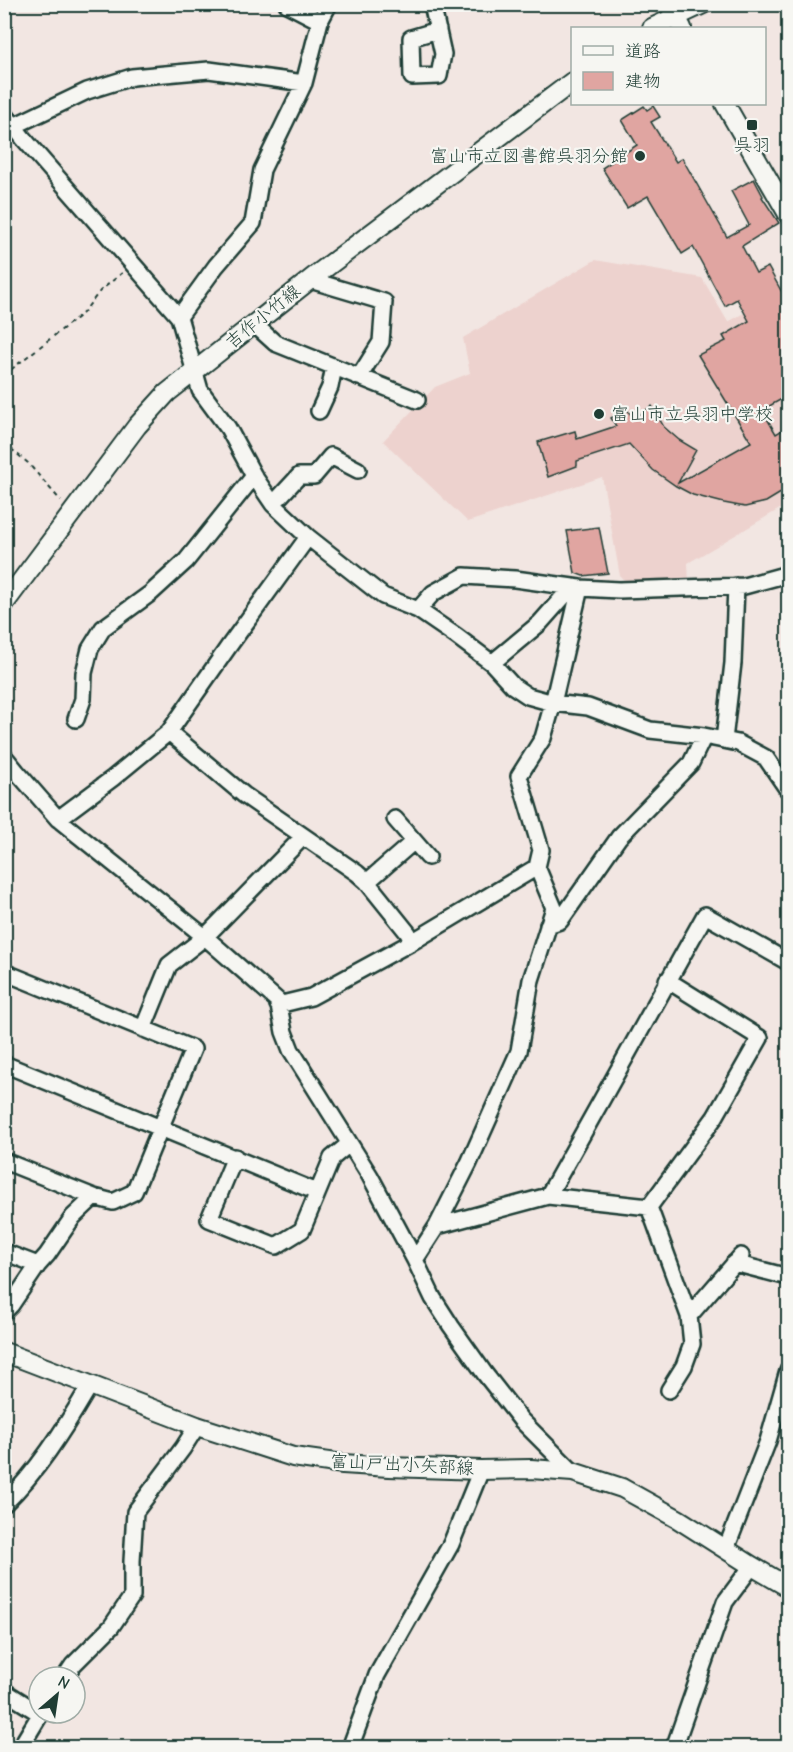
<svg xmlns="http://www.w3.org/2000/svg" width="793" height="1752" viewBox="0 0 793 1752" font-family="'Comic Neue','Klee One',sans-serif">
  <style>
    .built { fill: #edd2ce }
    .building { fill: #e0a5a1; stroke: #1f3d34; stroke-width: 1.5 }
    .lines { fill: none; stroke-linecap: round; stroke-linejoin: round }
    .minor-casing { stroke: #1f3d34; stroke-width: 20 }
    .major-casing { stroke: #1f3d34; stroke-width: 22 }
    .path { stroke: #1f3d34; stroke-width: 2; stroke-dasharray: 4.5 4.5; stroke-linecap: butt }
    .minor { stroke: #f6f6f2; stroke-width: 15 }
    .major { stroke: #f6f6f2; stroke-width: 18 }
    .poi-dot { fill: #1f3d34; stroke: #f6f6f2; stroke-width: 2 }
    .labels { text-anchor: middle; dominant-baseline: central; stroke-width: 4.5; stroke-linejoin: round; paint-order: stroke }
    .poi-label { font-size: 18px; fill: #1f3d34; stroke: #f6f6f2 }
    .street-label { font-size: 18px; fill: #1f3d34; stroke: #f6f6f2 }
  </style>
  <rect width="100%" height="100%" fill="#f2e6e2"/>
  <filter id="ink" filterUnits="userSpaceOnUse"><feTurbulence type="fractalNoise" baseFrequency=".0167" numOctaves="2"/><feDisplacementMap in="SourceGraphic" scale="12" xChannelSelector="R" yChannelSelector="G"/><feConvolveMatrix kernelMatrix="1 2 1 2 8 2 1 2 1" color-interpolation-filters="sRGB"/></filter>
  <g filter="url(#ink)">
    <path class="built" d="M595 260 702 278 728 322 788 288V504L688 563 689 583 625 581 620 576 602 477 468 522 383 441 435 387 470 373 463 338Z"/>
    <path class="building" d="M644 106 647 110 653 106 660 117 651 122 676 162 682 158 727 237 749 225 731 191 754 179 763 196 762 197 779 223 742 246 756 273 768 267 789 305V395L762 410 776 434 789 426V488L766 502 745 507 724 503 693 495 676 486 653 470 629 444 577 461V466L548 477 538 442 575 431 577 439 616 426 611 418 626 409 634 418 652 406 664 427 679 440 696 450 678 483 751 442 698 355 726 341 723 336 749 321 737 299 725 306 693 247 682 254 648 196 627 208 602 168 637 145 622 120Z
      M599 527 608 573 583 576 575 573 567 531Z"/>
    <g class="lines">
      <g class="minor-casing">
        <path id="minor" d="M287 4 320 21
          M432 4 443 54 439 76 412 77 411 38 438 30
          M4 113 23 138 179 317 200 390 228 428 254 476 273 504 308 537 383 596 418 610 456 636 492 663 513 686 528 696 553 703 588 707 650 730 704 736 738 743 766 758 788 790
          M14 126 87 91 132 77 209 70 304 83
          M310 280 384 302 381 342 359 377
          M179 317 216 266 253 223 262 170 304 83 320 21 329 4
          M254 324 275 343 417 400
          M319 411 330 387 334 367
          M273 504 299 476H314L331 456 358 470
          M418 610 433 593 464 576 515 579 580 588 619 590 744 586 788 574
          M492 663 540 623 572 587
          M76 719 83 699 84 673 90 649 103 628 151 593 186 561 254 476
          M169 732 244 795 357 873 367 882 408 933 412 942
          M724 740 733 663 736 586
          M4 756 17 772 58 819 205 937 278 1001 284 1032 291 1050 370 1176 415 1260 433 1298 451 1326 485 1374 521 1420 573 1472
          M58 819 113 778 169 732 229 646 308 537
          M395 819 428 857
          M367 882 413 842
          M548 925 560 921 619 837 691 763 704 736
          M4 972 193 1049 134 1192 113 1202 94 1197 4 1161
          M278 1005 311 997 412 942 537 867
          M143 1029 169 965 205 937 303 837
          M4 1064 317 1192
          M235 1157 209 1219 276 1246 302 1230 332 1158 349 1144
          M548 1196 705 915 788 962
          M649 1207 715 1117 760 1038 667 980
          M649 1207 689 1316 692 1344 684 1366 669 1390
          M437 1226 548 1196 649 1207
          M4 1252 38 1265
          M415 1260 437 1226 469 1163 519 1051 531 980 554 908 537 867 541 850 519 776 543 738 553 703 580 588
          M734 1263 788 1277
          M4 1312 11 1305 38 1265 47 1255 73 1217 94 1197
          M689 1316 741 1256
          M4 1504C37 1472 63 1431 86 1392
          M726 1549 768 1441 788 1371
          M65 1677 73 1665 111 1627 132 1596V1561L135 1512 183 1448 197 1426
          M4 1691 39 1713
          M20 1748 41 1713
          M350 1748 377 1675 451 1544 481 1470
          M674 1748 725 1602 752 1566"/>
      </g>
      <g class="major-casing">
        <path id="major" d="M669 4 682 28
          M652 28 703 4
          M725 104 788 214
          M4 604 137 426 167 393 316 275 572 82
          M4 1352 197 1426 293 1457 343 1464 389 1467 481 1470 531 1469 573 1472 622 1488 678 1519 752 1566 788 1587"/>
      </g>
      <path class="path" d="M4 375 83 313 100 291 122 273
        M4 443 28 463 61 501"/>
      <use href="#minor" class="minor"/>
      <use href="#major" class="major"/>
    </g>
  </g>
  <g class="poi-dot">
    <rect x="746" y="119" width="12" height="12" rx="3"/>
    <circle cx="640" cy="156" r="6"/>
    <circle cx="599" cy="414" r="6"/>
  </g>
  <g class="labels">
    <g class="poi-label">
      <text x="752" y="145">呉羽</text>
      <text x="628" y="156" text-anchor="end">富山市立図書館呉羽分館</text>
      <text x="611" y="414" text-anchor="start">富山市立呉羽中学校</text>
    </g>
    <g class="street-label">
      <text transform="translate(263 317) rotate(-39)">吉作小竹線</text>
      <text transform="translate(402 1465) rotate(3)">富山戸出小矢部線</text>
    </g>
  </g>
  <rect width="793" height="1752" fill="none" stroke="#f6f6f2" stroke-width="24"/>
  <rect x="12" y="12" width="769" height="1728" fill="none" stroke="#1f3d34" stroke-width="2" filter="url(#ink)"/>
  <rect x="571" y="27" width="195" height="78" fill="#f6f6f2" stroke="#a0aca6" stroke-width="1.5"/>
  <rect x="583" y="46" width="30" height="9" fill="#f6f6f2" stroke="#a0aca6" stroke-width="1.5"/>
  <text x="625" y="57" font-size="18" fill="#1f3d34">道路</text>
  <rect x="583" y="72" width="30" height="18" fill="#e0a5a1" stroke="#a0aca6" stroke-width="1.5"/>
  <text x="625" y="87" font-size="18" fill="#1f3d34">建物</text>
  <g transform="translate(57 1695) rotate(29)"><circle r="28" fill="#f6f6f2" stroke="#a0aca6" stroke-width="1.5"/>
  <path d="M0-4.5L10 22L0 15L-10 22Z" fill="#1f3d34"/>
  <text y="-9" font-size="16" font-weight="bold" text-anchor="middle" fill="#1f3d34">N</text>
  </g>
</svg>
